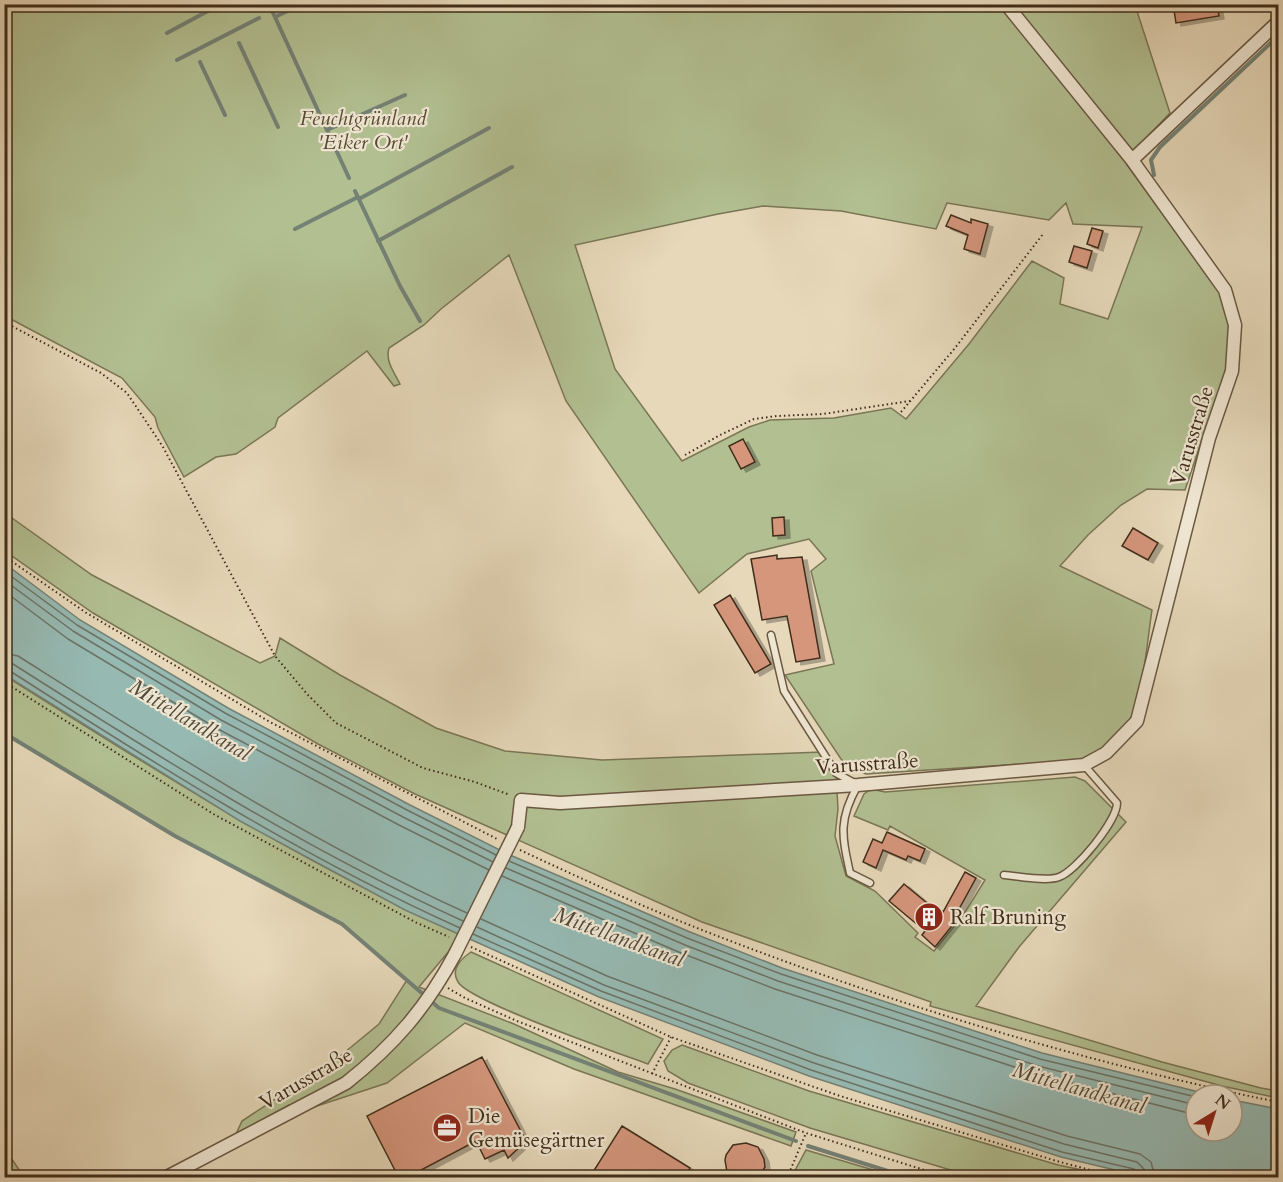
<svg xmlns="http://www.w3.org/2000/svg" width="1283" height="1182" viewBox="0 0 1283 1182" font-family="Cardo,serif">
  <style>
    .green { fill: #b2bf91; stroke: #7a7656; stroke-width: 1.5; fill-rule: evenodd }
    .water { fill: #96b9b2; stroke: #748175; stroke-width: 1.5 }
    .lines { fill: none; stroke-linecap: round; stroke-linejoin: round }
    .shore { stroke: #6c7366; stroke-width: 1.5 }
    .stream { stroke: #748175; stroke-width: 4 }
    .building { fill: #d5967c; stroke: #412d1a; stroke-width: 1.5; filter: url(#shadow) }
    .lane-casing { stroke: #6a5842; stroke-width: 9 }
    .street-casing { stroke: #6a5842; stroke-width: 15 }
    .path { stroke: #412d1a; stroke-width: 2; stroke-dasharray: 1.5 3; stroke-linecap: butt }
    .lane { stroke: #efe6d2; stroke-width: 6 }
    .street { stroke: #efe6d2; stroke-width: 12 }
    .street-bridge-casing { stroke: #6a5842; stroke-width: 15; stroke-linecap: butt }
    .street-bridge { stroke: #efe6d2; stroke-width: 12 }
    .labels { text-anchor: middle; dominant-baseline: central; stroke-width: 4.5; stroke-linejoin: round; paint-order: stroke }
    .park-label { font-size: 21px; font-style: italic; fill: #584a32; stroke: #efe6d2 }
    .street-label { font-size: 21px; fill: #412d1a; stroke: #efe6d2 }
    .poi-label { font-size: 21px; fill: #412d1a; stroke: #efe6d2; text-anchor: start }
    .water-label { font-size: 22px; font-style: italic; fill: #524938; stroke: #efe6d2 }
  </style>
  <defs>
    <filter id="shadow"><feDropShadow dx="5" dy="3" stdDeviation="0" flood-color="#0004"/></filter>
  </defs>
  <rect width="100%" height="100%" fill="#e6d8b9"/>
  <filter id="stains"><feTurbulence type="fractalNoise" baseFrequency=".00333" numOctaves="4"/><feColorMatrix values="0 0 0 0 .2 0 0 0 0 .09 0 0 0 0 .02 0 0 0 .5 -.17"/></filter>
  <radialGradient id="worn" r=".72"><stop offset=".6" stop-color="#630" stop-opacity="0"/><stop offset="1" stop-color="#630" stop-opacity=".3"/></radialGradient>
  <path class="green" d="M4 5H1135L1170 113 1140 144 1143 149 1127 165 1220 293 1230 328 1227 366 1185 490 1147 489 1121 505 1088 535 1060 566 1152 610C1147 642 1144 687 1132 716 1126 729 1098 753 1085 760L866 774 849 766 841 759 785 675 834 664 811 571 826 559 809 539 747 554 699 593 566 401 509 255 441 309 424 325 389 348C385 361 394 372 400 384L394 386 367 351 278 418 275 427 236 454 216 457 184 477 158 428 155 417 122 378 5 316ZM947 203 1049 220 1066 203 1073 224 1142 227 1108 319 1060 304 1064 278 1032 261 969 344 906 419 891 408 834 418 770 420 749 427 682 461 615 369 575 245 718 214 763 206 841 211 936 229Z
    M5 513 92 575 260 663 275 656 280 638 340 675 436 728 505 751 602 760 822 752 836 773 838 809 835 836 846 876 875 891 918 933 915 937 934 951 964 914 985 880 890 826 888 830 854 816 864 794 871 789 885 792 1075 777 1085 781 1126 822 1019 947 976 1006 1162 1062 1261 1088 1278 1091V1098L1222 1086 930 1006 931 1002 702 922 415 794 318 744 93 613 5 551Z
    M4 675C151 768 300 862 459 934L449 951 419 987 514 1024 618 1072 675 1089 796 1132 791 1146 574 1069 465 1023 387 1083 296 1113 289 1105 236 1134 242 1121 339 1057 379 1024 407 980 342 924 175 836 5 733Z
    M471 952 663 1039 648 1064C618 1053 470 1002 458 982 450 969 461 959 471 952Z
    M682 1045 809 1091 1058 1165 1116 1177H974L810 1128 688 1083 668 1071 664 1061 672 1050Z
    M4 1149H5L24 1177H5Z
    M806 1150 897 1177H835L815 1172 809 1177 791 1178Z"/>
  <path class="water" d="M4 563 80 620 228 708 410 805 510 855 690 932 782 968 1042 1053 1211 1095H1196V1131H1232V1100L1278 1109V1177H1144L1061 1157 809 1076 599 997 405 910 240 821 5 675Z"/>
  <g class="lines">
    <path class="shore" d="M4 571 77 625 225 713 407 810 496 855
      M4 580 73 631 221 720 403 817 493 862
      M4 591 68 639 216 728 399 825 489 870
      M4 653 18 656C164 748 310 842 467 913
      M4 662 13 664C159 757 306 850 463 921
      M4 670 10 671C155 764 302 857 460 928
      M509 861 687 938 781 974 1040 1059 1196 1097
      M506 868 685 945 778 981 1038 1066 1196 1105
      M502 876 681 953 775 989 1036 1074 1196 1115
      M481 919 607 976 817 1055 1067 1136 1140 1154 1151 1162 1155 1178
      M477 927 604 985 814 1063 1064 1144 1137 1162 1144 1169 1146 1178
      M473 934 601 991 811 1070 1062 1152 1134 1169 1138 1172 1139 1178"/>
    <path class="stream" d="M269 4 349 178
      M275 17 302 4
      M167 33 221 4
      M239 43 278 127
      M177 60 259 18
      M200 62 225 115
      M327 130 405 95
      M1154 175 1151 160 1160 147 1278 36
      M355 191 400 286 420 321
      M359 199 489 128
      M295 229 358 197
      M378 241 512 167
      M4 733 175 836 342 924 439 1008 796 1141
      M808 1146 910 1178"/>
  </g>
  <path class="building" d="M1173 4H1217L1219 16 1176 23Z
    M951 215 971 223V219L988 224 980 254 964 249 968 235 946 226Z
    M1092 228 1103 231 1098 248 1087 244Z
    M1074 246 1092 251 1087 268 1069 262Z
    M743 439 755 462 741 469 729 446Z
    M784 517 785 535 773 536 772 518Z
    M1133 528 1158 543 1148 560 1122 546Z
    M777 555V559L802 557 820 658 796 662 787 616 762 620 751 559Z
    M730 595 771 664 755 673 714 605Z
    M887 832 925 849 920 861 908 856 906 860 883 850 876 868 863 862 873 839 882 843Z
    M965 872 976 878 953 920 955 922 935 947 922 935 925 931 889 901 904 884 939 913 941 910 943 912Z
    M482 1057 526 1141 508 1158 504 1150 485 1159 476 1141 406 1178H399L367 1116Z
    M622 1126 690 1168 684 1178H602L593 1172Z
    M746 1143 758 1147 764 1159 765 1167 758 1178H731L727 1172 725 1160 726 1155 733 1145Z"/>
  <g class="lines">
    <g class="lane-casing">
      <path id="lane" d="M771 635 784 691 836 773 858 785C838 820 842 836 850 873L870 883
        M1004 875C1018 876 1046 882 1059 877 1076 871 1117 821 1117 803L1084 765"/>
    </g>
    <g class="street-casing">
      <path id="street" d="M1132 160 1278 22
        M518 827 521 800 560 803 858 785 1084 765 1106 753 1137 721 1209 438 1232 371 1235 325 1225 290 1132 160 1006 4
        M165 1178 346 1083C394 1045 426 1008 455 954"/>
    </g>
    <path class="path" d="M4 322 101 373 127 393 163 447 275 656 307 694 336 723 423 768 475 782 510 795
      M901 412 955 348 1043 234
      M685 455 720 435 754 419 777 416 823 414 910 401
      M4 556 85 612 270 722 499 840
      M4 682 215 815 415 922 449 937
      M520 850C580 878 641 906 702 930 889 1003 1082 1062 1278 1102
      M471 947 671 1037 840 1096 1060 1162 1121 1178
      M448 988 465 998 517 1021 806 1133 950 1178
      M652 1074 671 1037
      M787 1178 806 1133"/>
    <use href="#lane" class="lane"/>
    <use href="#street" class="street"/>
    <g class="street-bridge-casing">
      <path id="street-bridge" d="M455 954 518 827"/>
    </g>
    <use href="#street-bridge" class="street-bridge"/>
  </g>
  <defs>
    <g id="building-disc" transform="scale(1.5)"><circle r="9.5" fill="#8f2418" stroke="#efe6d2"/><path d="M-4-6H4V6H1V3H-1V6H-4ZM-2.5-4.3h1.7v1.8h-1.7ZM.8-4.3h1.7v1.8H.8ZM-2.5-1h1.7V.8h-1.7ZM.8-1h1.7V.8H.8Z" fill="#fff"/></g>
    <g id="office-disc" transform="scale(1.5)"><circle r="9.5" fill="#8f2418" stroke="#efe6d2"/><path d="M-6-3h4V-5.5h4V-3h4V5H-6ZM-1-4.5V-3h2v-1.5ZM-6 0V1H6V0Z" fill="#fff"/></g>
  </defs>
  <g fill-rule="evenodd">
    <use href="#building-disc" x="929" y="917"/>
    <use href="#office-disc" x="447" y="1128"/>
  </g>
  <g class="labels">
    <g class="park-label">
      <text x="363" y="118">Feuchtgrünland<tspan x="363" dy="24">'Eiker Ort'</tspan></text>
    </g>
    <g class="street-label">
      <text transform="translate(1192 436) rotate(-73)">Varusstraße</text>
      <text transform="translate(867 764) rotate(-4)">Varusstraße</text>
      <text transform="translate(306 1079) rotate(-30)">Varusstraße</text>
    </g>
    <g class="poi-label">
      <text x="950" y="917">Ralf Bruning</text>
      <text x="468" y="1116">Die<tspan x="468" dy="24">Gemüsegärtner</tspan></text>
    </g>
    <g class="water-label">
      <text transform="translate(190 720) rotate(31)">Mittellandkanal</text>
      <text transform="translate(619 937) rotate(20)">Mittellandkanal</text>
      <text transform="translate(1079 1088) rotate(16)">Mittellandkanal</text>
    </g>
  </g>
  <rect width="1283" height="1182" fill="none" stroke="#e6d8b9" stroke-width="24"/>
  <rect x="6" y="6" width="1271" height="1170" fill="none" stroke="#412d1a" stroke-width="3"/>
  <rect x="12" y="12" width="1259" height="1158" fill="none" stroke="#412d1a" stroke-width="1.5"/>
  <g transform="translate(1214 1113) rotate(38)"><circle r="28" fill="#efe6d2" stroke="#a99c88" stroke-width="1.5"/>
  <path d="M0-4.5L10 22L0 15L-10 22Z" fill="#8f2418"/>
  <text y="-9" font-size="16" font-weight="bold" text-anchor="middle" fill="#412d1a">N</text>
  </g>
  <rect width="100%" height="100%" filter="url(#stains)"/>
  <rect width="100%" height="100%" fill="url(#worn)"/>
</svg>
